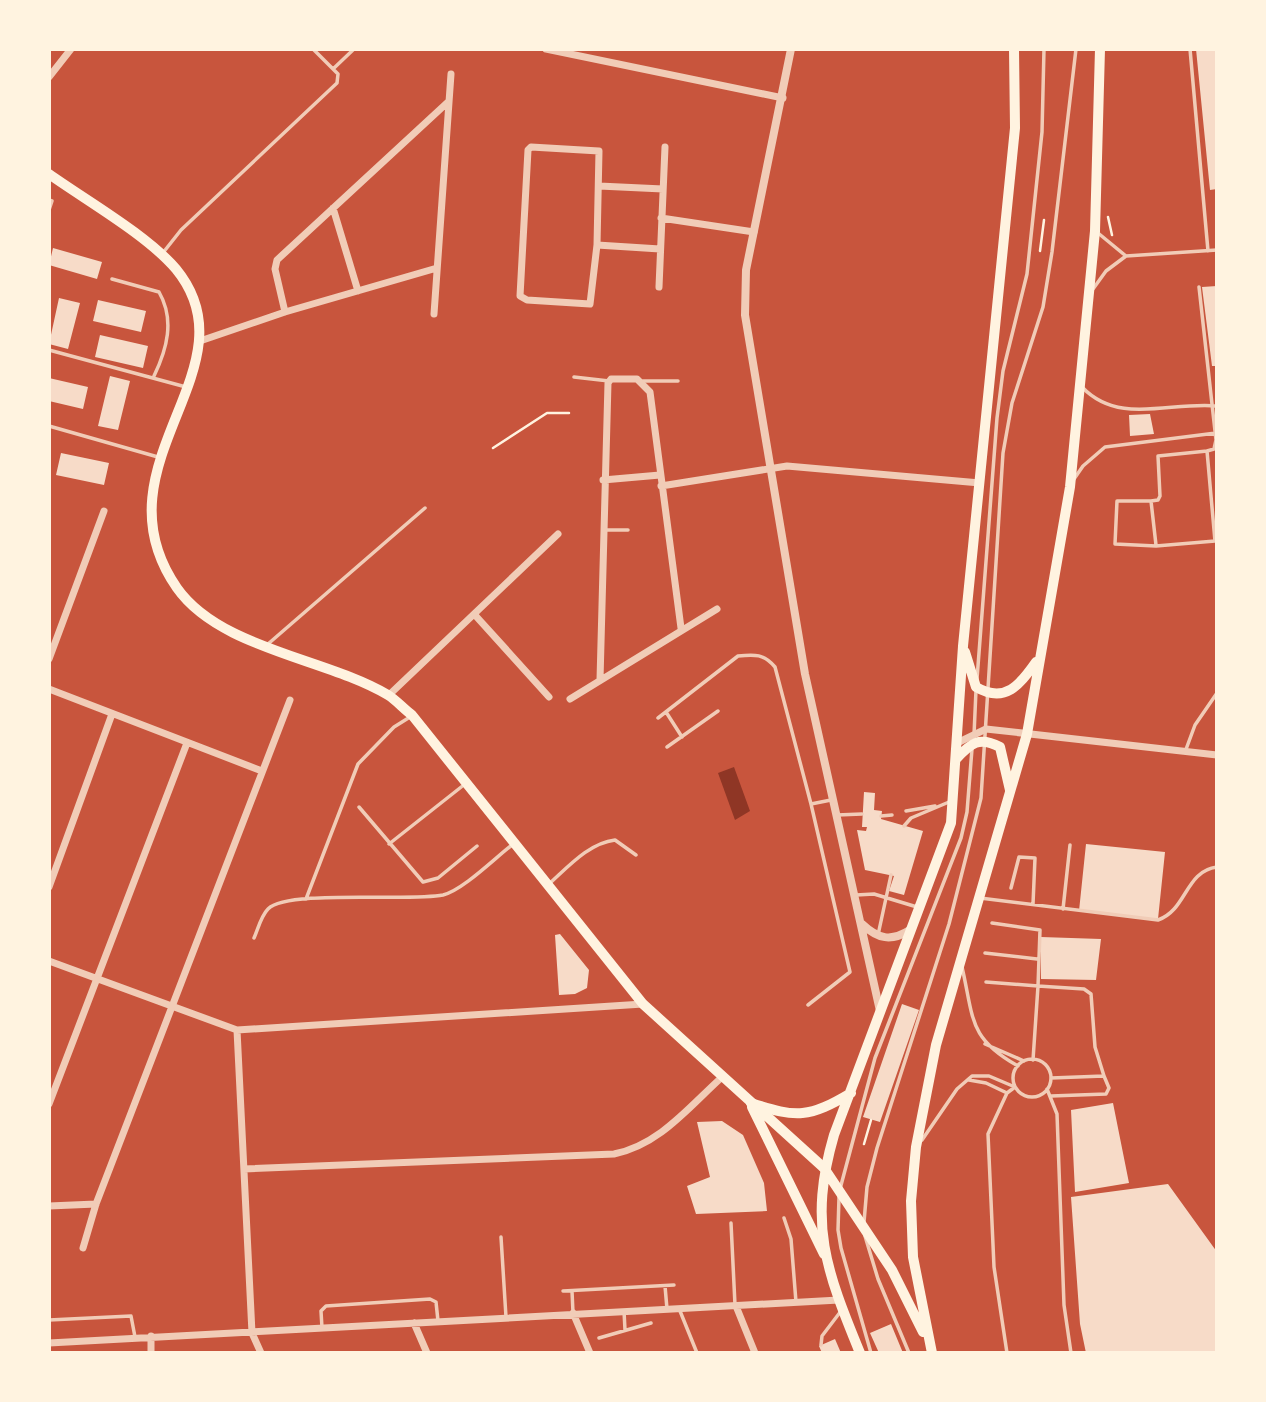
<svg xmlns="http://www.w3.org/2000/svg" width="1266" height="1402" viewBox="0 0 1266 1402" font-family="'Roboto Condensed',sans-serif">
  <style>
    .water { fill: #8f3625 }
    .building { fill: #f7dbc8 }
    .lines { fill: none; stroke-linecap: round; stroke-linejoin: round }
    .path { stroke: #fff3e0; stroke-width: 2.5 }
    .service { stroke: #f1ccb7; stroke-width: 3.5 }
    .minor { stroke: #f1ccb7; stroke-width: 7 }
    .tertiary { stroke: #f1ccb7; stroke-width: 8 }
    .secondary { stroke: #fff3e0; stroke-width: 10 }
    .primary { stroke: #fff3e0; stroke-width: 10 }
  </style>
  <rect width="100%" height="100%" fill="#c8553d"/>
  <path class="water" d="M734 767 750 811 735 820 718 773Z"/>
  <path class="building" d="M1196 49H1217V189L1210 190Z
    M53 248 102 262 97 279 49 265Z
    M1217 286V366H1212L1202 287Z
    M59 298 80 303 68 349 49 344Z
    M98 300 146 311 141 332 93 321Z
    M100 335 148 346 143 368 95 357Z
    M110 376 130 381 118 430 98 426Z
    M49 378 88 387 83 409 49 401Z
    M1150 414 1154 434 1130 436 1129 415Z
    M61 453 109 463 104 485 56 475Z
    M864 792 875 793 874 810 882 811 881 819 923 831 904 895 889 891 894 876 865 870 857 830 866 831 867 827H862Z
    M1086 844 1165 852 1158 919 1079 911Z
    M560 934 589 970 587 988 575 994 559 995 555 935Z
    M1041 937 1101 939 1096 980 1041 979Z
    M902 1004 919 1010 880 1122 863 1117Z
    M1113 1103 1129 1183 1075 1192 1071 1110Z
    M722 1121 743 1135 764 1183 767 1211 696 1214 687 1186 710 1177 697 1122Z
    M1168 1184 1217 1252V1353H1086L1080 1324 1071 1197Z
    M891 1324 903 1353H879L870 1333Z
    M835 1339 841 1353H822L819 1346Z"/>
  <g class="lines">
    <path class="path" d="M1108 217 1112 235
      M1040 251 1044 220
      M493 448 547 413H569
      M864 1144 871 1120"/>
    <path class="service" d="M1190 49 1208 251
      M333 69 354 49
      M49 200 52 201 49 210
      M1098 233 1126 256 1217 250
      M162 254 181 230 337 83 338 74 314 50
      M112 279 159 292C175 320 167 349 154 376
      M1093 289 1106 271 1126 256
      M49 350 186 387
      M574 377 609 381
      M643 381H678
      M1082 387C1119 426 1171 401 1217 406
      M49 426 158 457
      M1074 479 1083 466 1105 447 1216 433
      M1151 501H1117L1115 544 1156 546 1215 541 1207 451 1214 449 1216 440 1199 287
      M605 530H628
      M1156 545 1151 501 1158 500 1160 496 1158 456 1207 451
      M268 644 425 508
      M977 679 997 418 1003 371 1027 274 1042 132 1044 49
      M666 712 682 737
      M658 718 738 656C755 654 764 654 775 667L811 804
      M974 735 976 690
      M667 747 718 711
      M1185 752 1195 725 1217 693
      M359 807 423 882 438 878 477 846
      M906 811 935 806
      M837 815 862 814
      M881 816 892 815
      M904 826 911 818 949 802
      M389 844 465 784
      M549 884C568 867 589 843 615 840L636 855
      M1011 888 1019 857 1035 858 1033 904
      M856 895 874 894 917 907
      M980 898 1158 920C1187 910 1185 871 1217 867
      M306 899 358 764 394 727 410 717
      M1063 909 1070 845
      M992 923 1040 930 1038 986 1084 989 1091 994 1095 1047 1104 1076 1051 1078
      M878 935 891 875
      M254 938C258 929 261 916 268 909 288 889 409 902 443 895 463 890 495 858 512 845
      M985 953 1037 959
      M962 967C974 1019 968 1038 1018 1066
      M986 982 1038 986 1033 1060
      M808 1005 850 972 811 804 831 800
      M985 1044 1024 1061
      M1013 1078a19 19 0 1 1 38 0a19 19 0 1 1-38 0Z
      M969 1080 986 1083 1007 1093
      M1047 1089 1057 1114 1064 1305 1071 1353
      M1051 1096 1106 1094 1109 1088 1104 1076
      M922 1140 957 1089 972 1076H989L1015 1087
      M840 1189 875 1058 961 838 967 812 972 749
      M839 1197 838 1230 841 1248 871 1353
      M784 1218 791 1239 796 1302
      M864 1222 867 1187 877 1148 949 924 981 798 1003 453 1012 403 1043 307 1052 252 1076 49
      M731 1223 735 1305
      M865 1236 878 1279 909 1353
      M501 1237 506 1317
      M665 1286 667 1309
      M563 1291 674 1285
      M572 1291 573 1313
      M624 1311 625 1330
      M680 1311 697 1353
      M49 1320 131 1316 135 1337
      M322 1328 321 1311 326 1306 430 1299 436 1302 438 1321
      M599 1338 651 1323
      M821 1345 822 1336 841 1311
      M1007 1353 994 1267 988 1134 1007 1093 1015 1087"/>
    <path class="minor" d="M546 49 783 98
      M49 77 71 49
      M531 147 599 151 597 245 590 304 527 300 520 296 528 150Z
      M599 186 663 189
      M333 208 358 291
      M661 218 754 232
      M597 245 660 249
      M659 287 665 147
      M285 312 275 269 277 260 448 102
      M434 314 451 74
      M200 341 285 312 437 268
      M603 480 660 475
      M661 486 787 466 980 483
      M474 614 549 697
      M49 659 104 511
      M600 680 608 383 611 379H637L650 392 681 628
      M49 689 262 771
      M389 695 558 534
      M570 699 717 609
      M957 743 986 729 1217 755
      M49 887 112 714
      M49 961 237 1030 643 1004
      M237 1030 252 1333 261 1353
      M49 1104 187 743
      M244 1169 614 1154C659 1145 688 1108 721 1078
      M49 1206 96 1204
      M83 1248 96 1204 290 700
      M736 1306 755 1353
      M573 1313 590 1353
      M414 1323 427 1353
      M151 1336V1353
      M49 1343 839 1300"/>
    <path class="tertiary" d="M791 49 746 270 745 315 805 674 880 1011
      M862 924C878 939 891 942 910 930"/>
    <path class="secondary" d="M49 174C87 201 147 235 176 269 258 369 91 464 177 588 220 649 326 658 388 695 396 700 404 709 412 715L643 1004 824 1168
      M752 1107 824 1254"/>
    <path class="primary" d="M965 652 976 687C1005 704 1020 685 1036 662
      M956 759C971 743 979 736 1000 747L1010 790
      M751 1103C797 1118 809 1118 851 1093
      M824 1168 892 1270 923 1332
      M860 1353C826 1270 808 1224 834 1135L951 823 963 646 1015 128 1014 49
      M932 1353 913 1257 911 1201 916 1147 936 1045 1027 734 1070 487 1095 231 1100 49"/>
  </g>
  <rect width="1266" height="1402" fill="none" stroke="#fff3e0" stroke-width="102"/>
</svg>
